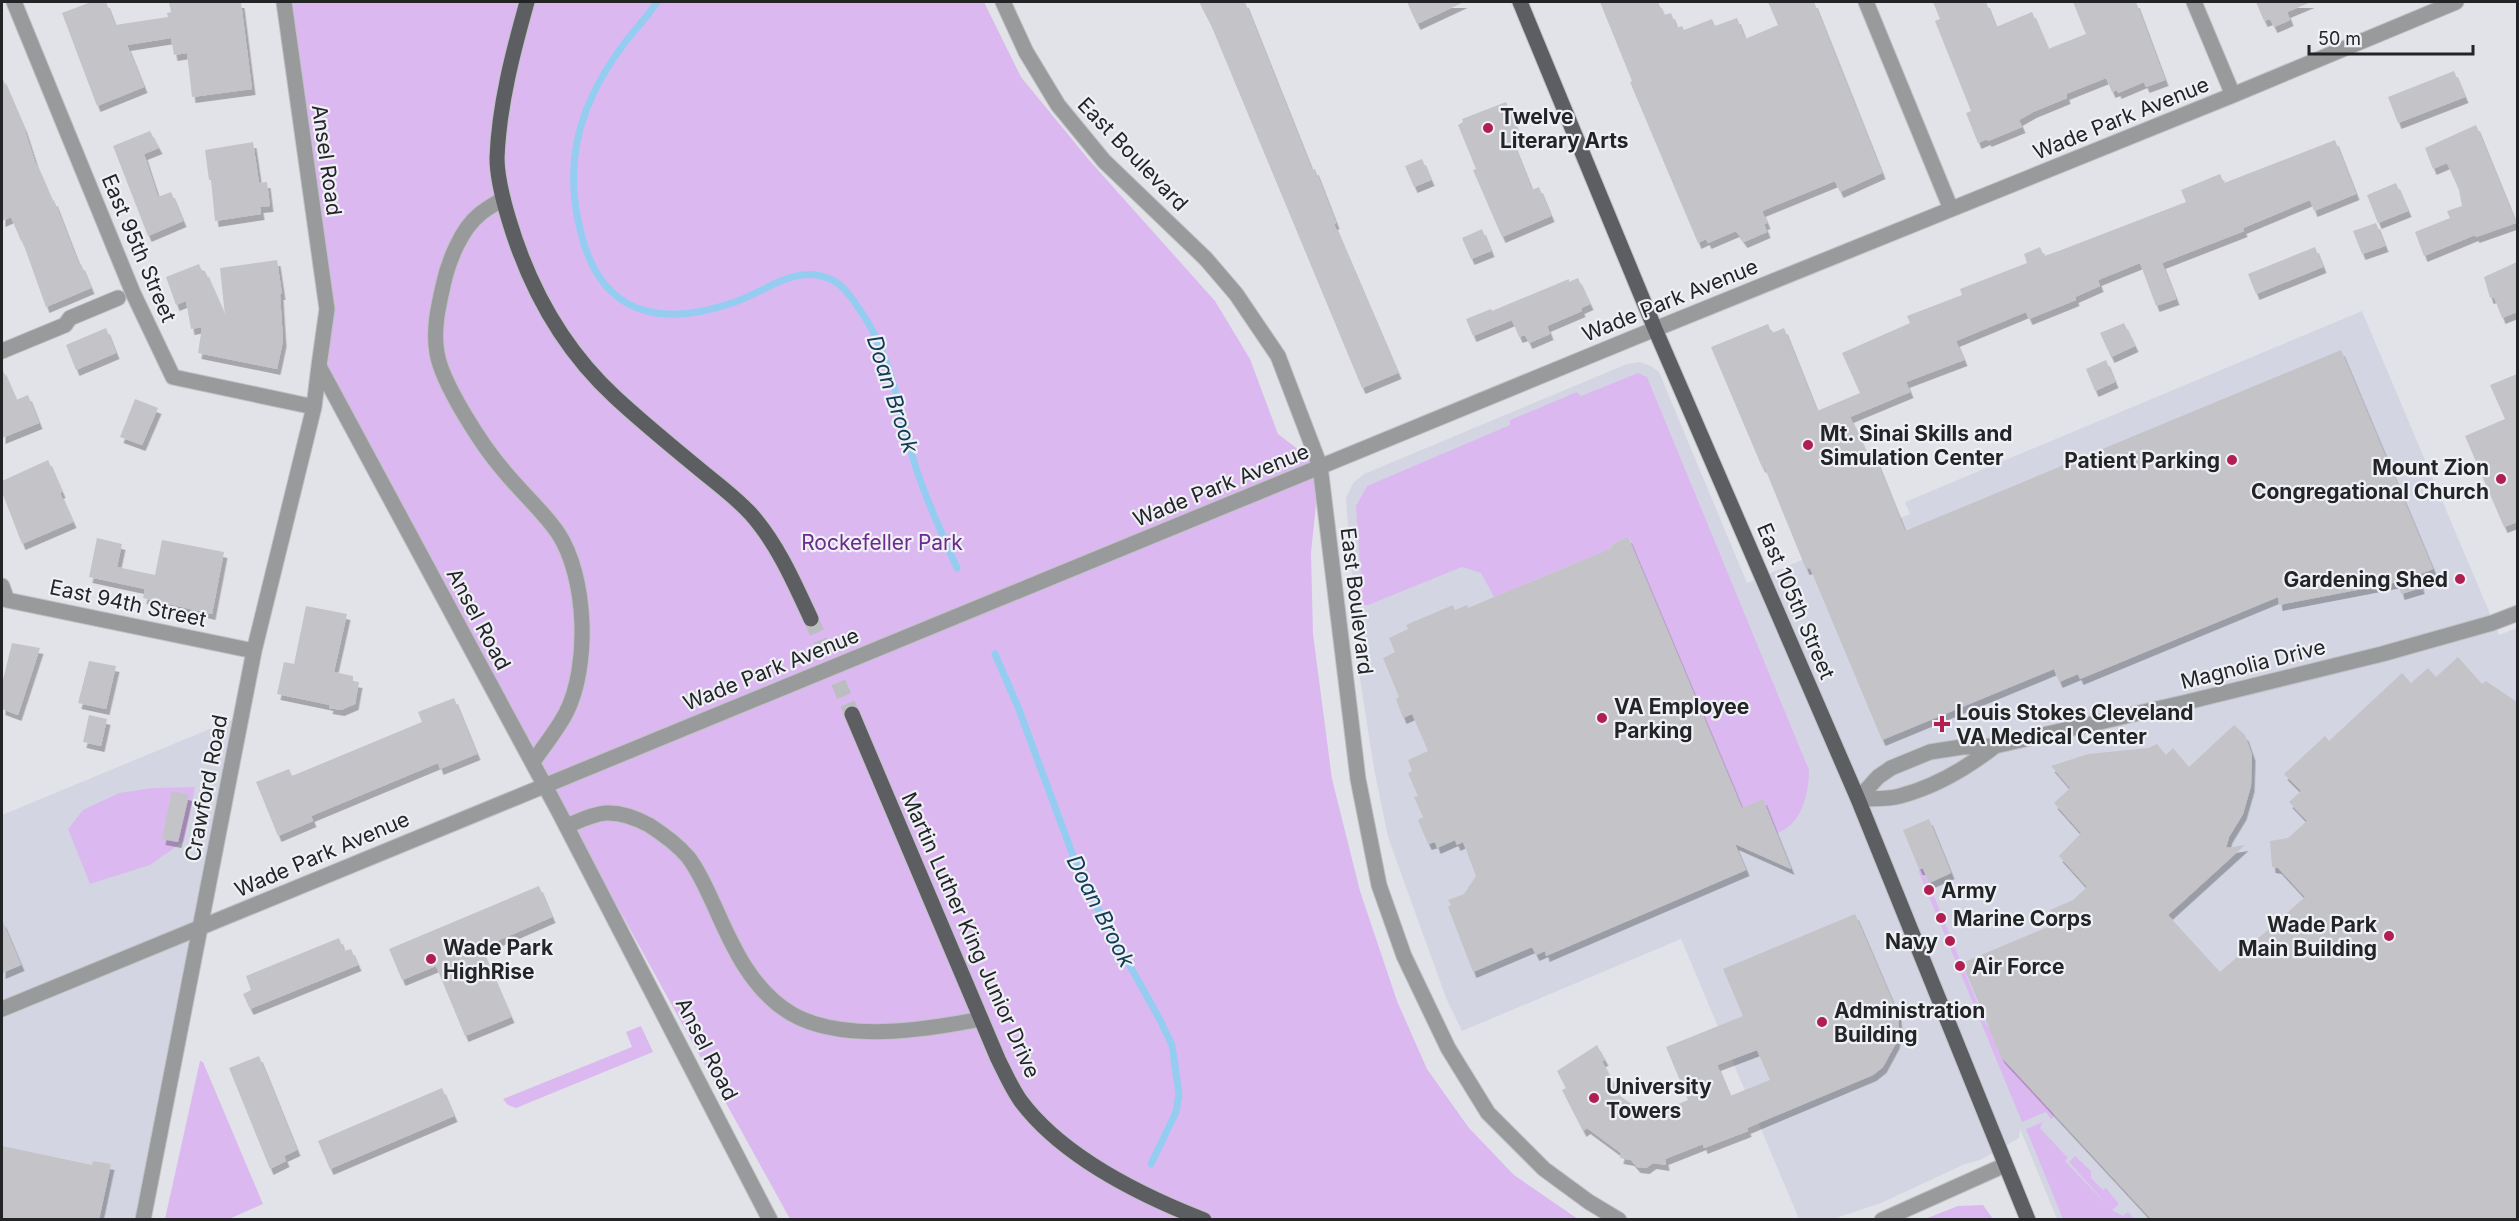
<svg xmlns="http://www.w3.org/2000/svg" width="2519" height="1221" viewBox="0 0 2519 1221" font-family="Inter,sans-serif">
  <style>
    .built { fill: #d3d6e2 }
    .green { fill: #dbb9f0 }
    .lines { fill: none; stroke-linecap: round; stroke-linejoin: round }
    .stream { stroke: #95cdf1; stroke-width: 7 }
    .building { fill: #c4c3c8; fill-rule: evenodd; filter: url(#shadow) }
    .major-tunnel { stroke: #bcbdc1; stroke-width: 15; stroke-dasharray: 15 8; stroke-linecap: butt }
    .minor-casing { stroke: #c0c1c5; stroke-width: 17 }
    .major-casing { stroke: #c0c1c5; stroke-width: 17 }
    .minor { stroke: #999a9c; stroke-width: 15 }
    .major { stroke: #5c5e62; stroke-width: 15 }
    .poi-dot { fill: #b01f4f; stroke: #eff0f6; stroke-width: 2 }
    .labels { text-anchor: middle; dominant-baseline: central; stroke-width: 4.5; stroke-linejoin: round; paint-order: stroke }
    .poi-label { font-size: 21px; font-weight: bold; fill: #232426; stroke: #eff0f6; text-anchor: start }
    .street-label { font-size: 21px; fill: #232426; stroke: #eff0f6 }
    .park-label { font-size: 21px; fill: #6b2b8c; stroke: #eff0f6 }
    .water-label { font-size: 22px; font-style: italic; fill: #103c54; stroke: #eff0f6 }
  </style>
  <defs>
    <filter id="shadow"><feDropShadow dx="3.5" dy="6" stdDeviation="0" flood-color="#0004"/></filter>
  </defs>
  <rect width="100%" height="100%" fill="#e2e3e8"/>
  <path class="built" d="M2362 311 2499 635 2517 628V1219H2057L2020 1129 2019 1138 1980 1160 1965 1164 1881 1203 1833 1219H1799L1681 939 1462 1031 1446 998 1388 837 1374 769 1360 679 1347 513 1346 498 1353 483 1364 474 1627 364 1640 362 1651 366 1659 372 1747 583 1910 514 1905 502Z
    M241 716 143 1219 2 1220V815Z"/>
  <path class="green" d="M284 2H984L1021 77 1089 160 1215 301 1250 359 1278 434 1320 466 1311 553 1313 634 1332 779 1360 891 1397 1001 1427 1069 1469 1128 1514 1175 1578 1219H790L319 366 327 309Z
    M1638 373 1647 377 1809 770C1809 793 1802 825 1777 833L1763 799 1742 808 1629 538 1611 544 1612 548 1494 597 1481 573 1462 567 1368 605H1363L1356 506 1367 486 1510 425V420L1577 392 1581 396Z
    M195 787 184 841 150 865 90 884 68 829 83 810 119 793 152 788Z
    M1923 869 1986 1024 2056 1115 2051 1119 2046 1112 2022 1122 1918 870Z
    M641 1026 653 1052 516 1108 508 1105 503 1099 632 1047 626 1032Z
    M200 1061 203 1062 263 1204 229 1219H165Z
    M2043 1122 2040 1128 2068 1158 2065 1161 2109 1207 2069 1162 2075 1156 2091 1171V1178L2103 1190 2106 1188 2119 1204 2112 1210 2123 1216 2128 1212 2134 1219H2063L2026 1129Z
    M1983 1205 1993 1219H1925L1958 1206Z"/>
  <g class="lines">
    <path class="stream" d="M657 2C646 19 630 34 618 52 575 113 562 172 584 244 609 324 675 325 743 299 762 291 781 278 802 275 815 273 830 277 840 285 848 292 854 301 860 310 894 359 899 416 917 471 928 504 943 536 957 568
      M995 654 1018 707 1082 880 1159 1018 1172 1045 1179 1094 1176 1112 1151 1164"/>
  </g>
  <path class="building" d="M91 2H106L115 25 168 17 167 13 171 12 169 2H241L252 89 192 97 187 53 174 55 171 38 127 45 144 87 97 106 62 13Z
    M1199 2H1245L1312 170 1315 169 1336 223 1334 224 1398 373 1362 388 1211 25Z
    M1407 2H1464L1417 24Z
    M1600 2H1658L1664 15 1671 13 1677 28 1682 26 1684 30 1712 19 1715 26 1737 18 1745 39 1778 25 1768 2H1814L1882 173 1840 192 1835 181 1762 211 1767 223 1764 224 1767 232 1744 242 1736 231 1708 243 1706 239 1698 243 1630 82 1632 81Z
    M1933 2H1986L1996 27 2032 12 2048 49 2086 34 2073 2H2136L2165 80 2146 87 2144 82 2118 93 2117 90 2112 92 2106 78 2066 94 2067 98 2033 112 2019 120 2022 127 1988 141 1987 139 1978 143 1966 113 1971 111 1935 21 1940 19Z
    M2256 2H2311L2287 12 2290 20 2274 27 2270 19 2264 21Z
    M2454 71 2465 97 2398 123 2388 97Z
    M2 77 24 128 35 162 52 201 54 200 79 265 81 264 91 288 46 307 22 240 21 241 11 217 2 221Z
    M1506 102 1518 132 1510 135 1532 190 1539 187 1551 216 1502 237 1473 170 1476 169 1458 125 1463 122 1462 119Z
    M2476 125 2516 223 2476 237 2475 235 2424 256 2415 232 2450 218 2447 211 2462 206 2459 190 2447 163 2433 169 2425 148Z
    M150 131 159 148 144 154 158 197 171 192 183 221 148 236 113 146Z
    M2335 140 2356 194 2314 211 2310 200 2243 228 2244 231 2162 263 2176 299 2156 306 2140 263 2098 280 2100 286 2075 297 2076 300 2029 319 2026 312 1956 341 1964 360 1906 382 1910 392 1850 417 1868 456 1874 454 1905 531 2341 350 2433 569 2418 575 2421 588 2401 594 2398 582 2279 605 2278 597 2080 679 2078 674 2059 682 2054 669 1882 740 1810 568 1806 569 1764 466 1762 467 1711 347 1768 324 1772 333 1784 328 1817 411 1860 393 1842 353 1910 323 1907 316 1962 295 1960 289 2027 263 2024 254 2040 247 2044 256 2056 252 2186 202 2181 190 2220 174 2224 183Z
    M253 142 259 183 267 182 270 206 260 207 261 214 215 221 211 180H209L205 150Z
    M1422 159 1431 180 1414 187 1405 166Z
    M2396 183 2408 211 2378 223 2367 195Z
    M2376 223 2385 246 2362 254 2353 231Z
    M1482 229 1491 251 1471 259 1462 238Z
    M2315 247 2323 267 2256 294 2248 274Z
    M277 260 282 294H280L283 341 277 369 198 353 202 327 191 329 186 301 176 305 166 277 199 264 202 271H205L225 316 220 268Z
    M2517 262V312L2502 318 2494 297 2490 298 2484 277Z
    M1578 278 1590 304 1581 308 1582 311 1547 326 1550 334 1529 343 1525 335 1519 337 1512 320 1473 336 1466 319 1491 309 1492 311 1569 279V282Z
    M2124 323 2135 346 2111 357 2100 333Z
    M106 328 116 353 76 370 66 345Z
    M2106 360 2115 382 2095 391 2086 369Z
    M2 368 16 400 28 395 39 423 2 438Z
    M2517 374V522L2504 527 2465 436 2505 419 2490 385Z
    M135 399 158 408 142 445 120 437Z
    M48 460 62 492 60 493 73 522 22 544 2 492V481Z
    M1628 537 1742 808 1763 799 1791 869 1735 844 1746 870 1546 956 1545 951 1536 955 1532 947 1473 972 1448 907 1451 905 1448 900 1464 894 1476 876 1463 842 1457 845 1455 840 1437 848 1435 842 1428 844 1418 820 1423 817 1414 797 1418 796 1408 773 1412 771 1408 760 1428 751 1412 714 1403 718 1396 699 1399 697 1383 658 1395 652 1389 638 1408 629 1406 625 1453 605 1455 610 1467 605 1468 608 1612 548 1611 545Z
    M97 538 122 544 117 567 155 575 162 540 224 552 212 614 143 598 145 589 89 577Z
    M306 606 347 614 334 672 353 676V681L359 682 355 704 341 710 329 708 330 705 277 694 284 662 294 664Z
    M12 643 40 648 18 715 2 709V684Z
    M2458 657 2482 684 2486 681 2517 702V1220H2152L2001 1057 1962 963 2055 924 2050 910 2073 900 2087 887 2059 856 2081 833 2054 803 2070 788 2051 766 2088 754 2148 748 2157 744 2166 755 2173 748 2189 767 2234 725 2245 735 2252 755 2251 786 2243 814 2229 837 2226 848 2245 845 2168 915 2220 972 2305 897 2278 868 2272 867 2270 841 2288 838 2307 821 2289 802 2301 791 2284 774 2325 736 2329 741 2402 673 2411 683 2428 668 2436 677Z
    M89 661 116 666 106 709 78 703Z
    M454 698 477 754 440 769 438 763 311 816 313 821 278 836 256 782 289 769 292 776 422 722 418 712Z
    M89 715 107 719 101 746 83 742Z
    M172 791 189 795 178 842 162 839Z
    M1929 819 1951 873 1929 883 1923 869H1919L1903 830Z
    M539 886 552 917 481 948 511 1017 465 1036 436 966 402 980 389 949Z
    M1855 914 1898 1014 1899 1030 1896 1043 1883 1067 1873 1075 1747 1128 1748 1131 1704 1148 1703 1144 1665 1159 1666 1165 1653 1163 1646 1168 1637 1167 1631 1160 1620 1158 1621 1153 1587 1128 1583 1131 1562 1090 1566 1088 1557 1071 1597 1045 1605 1060 1602 1061 1620 1096 1649 1116 1688 1100 1666 1047 1743 1016 1723 969ZM1757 1050 1770 1080 1730 1096 1717 1065Z
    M2 920 21 965 2 973Z
    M339 938 344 951 351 949 358 965 250 1009 243 994 251 990 246 976Z
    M259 1056 297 1150 284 1156 286 1161 270 1169 229 1068Z
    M442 1088 454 1116 330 1169 318 1141Z
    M2 1146 92 1165 93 1161 111 1164 99 1220H2Z"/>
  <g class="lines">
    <path class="major-tunnel" d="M811 619 852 714"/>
    <g class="minor-casing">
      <path id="minor" d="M14 2 133 293 173 377 314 407
        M284 2 327 309 319 366 559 812 770 1220
        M1003 2 1026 52 1058 105 1104 161 1206 259 1236 294 1278 356 1320 466 1358 779 1379 885 1404 956 1448 1048 1488 1113 1544 1169 1589 1202 1619 1220
        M1866 2 1951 209
        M2194 2 2233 95
        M503 199C495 204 487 208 480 214 461 229 448 262 443 286 438 308 433 330 437 353 442 384 483 447 504 471 521 492 543 511 558 533 587 577 590 666 566 713 557 730 544 746 533 762
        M2 351 65 325 70 318 118 298
        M2 586 7 600 254 651
        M1858 799 1878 777 1891 768 1930 752 1962 747 1995 746 2187 702 2382 654 2492 623 2518 613
        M1858 799C1872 798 1887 800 1900 796 1934 787 1967 768 1995 746
        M567 826C579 821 592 814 606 813 621 812 636 818 649 825 663 834 677 844 688 857 699 871 706 888 714 905 732 946 752 991 792 1014 843 1043 926 1030 981 1019
        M2 1009 1633 338 2233 95 2456 2
        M143 1220 254 651 314 407 319 366
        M1882 1220 2005 1165"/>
    </g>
    <g class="major-casing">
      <path id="major" d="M527 2C513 52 499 105 497 158 497 178 503 200 509 220 529 287 563 349 615 397 642 422 670 445 698 468 716 483 734 496 750 513 777 543 794 582 811 619
        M1520 2 1655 329 1858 799 2028 1220
        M852 714 998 1059C1005 1073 1011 1087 1020 1100 1062 1157 1140 1195 1204 1220"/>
    </g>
    <use href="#minor" class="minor"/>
    <use href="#major" class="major"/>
  </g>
  <g class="poi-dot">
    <circle cx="1488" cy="128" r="6"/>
    <circle cx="1808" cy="445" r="6"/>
    <circle cx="2232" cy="460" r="6"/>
    <circle cx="2501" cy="479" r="6"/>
    <circle cx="2460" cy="579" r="6"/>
    <circle cx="1602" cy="718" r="6"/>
    <path d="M1939 715h6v6h6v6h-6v6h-6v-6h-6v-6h6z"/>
    <circle cx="1929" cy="890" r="6"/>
    <circle cx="1941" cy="918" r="6"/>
    <circle cx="2389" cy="936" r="6"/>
    <circle cx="1950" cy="941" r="6"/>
    <circle cx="431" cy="959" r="6"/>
    <circle cx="1960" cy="966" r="6"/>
    <circle cx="1822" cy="1022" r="6"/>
    <circle cx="1594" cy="1098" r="6"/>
  </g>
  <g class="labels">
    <g class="poi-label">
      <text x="1500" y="116">Twelve<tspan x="1500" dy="24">Literary Arts</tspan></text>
      <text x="1820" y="433">Mt. Sinai Skills and<tspan x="1820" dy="24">Simulation Center</tspan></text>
      <text x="2220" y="460" text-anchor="end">Patient Parking</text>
      <text x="2489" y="467" text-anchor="end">Mount Zion<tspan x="2489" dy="24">Congregational Church</tspan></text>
      <text x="2448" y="579" text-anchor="end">Gardening Shed</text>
      <text x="1614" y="706">VA Employee<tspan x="1614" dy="24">Parking</tspan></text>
      <text x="1956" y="712">Louis Stokes Cleveland<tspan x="1956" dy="24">VA Medical Center</tspan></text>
      <text x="1941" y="890">Army</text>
      <text x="1953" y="918">Marine Corps</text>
      <text x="2377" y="924" text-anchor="end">Wade Park<tspan x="2377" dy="24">Main Building</tspan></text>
      <text x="1938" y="941" text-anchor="end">Navy</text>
      <text x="443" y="947">Wade Park<tspan x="443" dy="24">HighRise</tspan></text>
      <text x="1972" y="966">Air Force</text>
      <text x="1834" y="1010">Administration<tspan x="1834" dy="24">Building</tspan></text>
      <text x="1606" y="1086">University<tspan x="1606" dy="24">Towers</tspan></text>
    </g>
    <g class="street-label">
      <text transform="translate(2121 118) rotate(-22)">Wade Park Avenue</text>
      <text transform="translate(1133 154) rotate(46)">East Boulevard</text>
      <text transform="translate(327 160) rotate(82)">Ansel Road</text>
      <text transform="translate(139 248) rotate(67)">East 95th Street</text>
      <text transform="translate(1670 300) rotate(-22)">Wade Park Avenue</text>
      <text transform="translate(1221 485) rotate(-22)">Wade Park Avenue</text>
      <text transform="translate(1357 601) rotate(83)">East Boulevard</text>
      <text transform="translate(1796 601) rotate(67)">East 105th Street</text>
      <text transform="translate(128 603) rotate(12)">East 94th Street</text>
      <text transform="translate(479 619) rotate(62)">Ansel Road</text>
      <text transform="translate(2253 664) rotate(-14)">Magnolia Drive</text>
      <text transform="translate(771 669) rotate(-22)">Wade Park Avenue</text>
      <text transform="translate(206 788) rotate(-79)">Crawford Road</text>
      <text transform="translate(322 854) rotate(-23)">Wade Park Avenue</text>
      <text transform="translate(971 935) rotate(66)">Martin Luther King Junior Drive</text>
      <text transform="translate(707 1049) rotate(63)">Ansel Road</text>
    </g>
    <g class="park-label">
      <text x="882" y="542">Rockefeller Park</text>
    </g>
    <g class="water-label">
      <text transform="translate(893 394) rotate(72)">Doan Brook</text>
      <text transform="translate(1101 911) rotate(63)">Doan Brook</text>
    </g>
  </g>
  <rect width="2519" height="1221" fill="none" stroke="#232426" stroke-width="6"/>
  <path d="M2309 45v9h164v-9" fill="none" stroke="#232426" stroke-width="3"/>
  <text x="2318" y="45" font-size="18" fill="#232426" stroke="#eff0f6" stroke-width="4.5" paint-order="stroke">50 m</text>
</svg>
